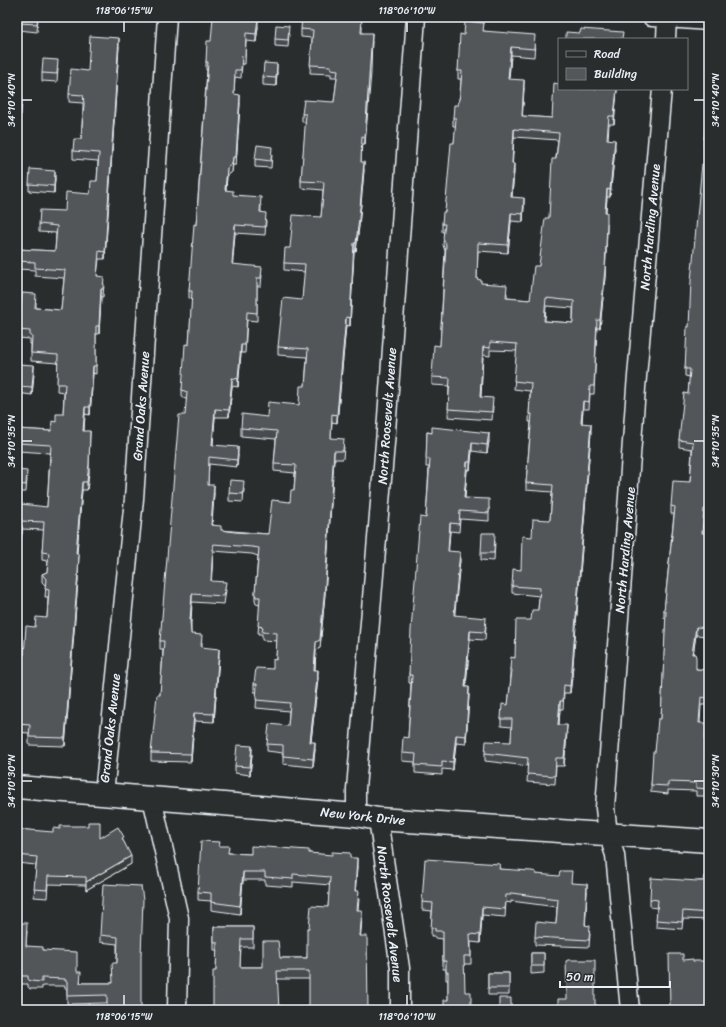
<svg xmlns="http://www.w3.org/2000/svg" width="726" height="1027" viewBox="0 0 726 1027" font-family="Sriracha,sans-serif">
  <style>
    .lines { fill: none; stroke-linecap: round; stroke-linejoin: round }
    .street-casing { stroke: #e8f1f8; stroke-width: 21 }
    .secondary-casing { stroke: #e8f1f8; stroke-width: 25 }
    .street { stroke: #2a2d2e; stroke-width: 18 }
    .secondary { stroke: #2a2d2e; stroke-width: 22 }
    .wall { fill: #474b4d; stroke: #e8f1f8; fill-rule: evenodd }
    .shaded-wall { fill: #3a3d3e; stroke: #e8f1f8 }
    .building { fill: #535759; stroke: #e8f1f8; fill-rule: evenodd }
    .ticks { fill: none; stroke: #e8f1f8; stroke-width: 1.5 }
    .labels { text-anchor: middle; dominant-baseline: central; stroke-width: 4; stroke-linejoin: round; paint-order: stroke }
    .street-label { font-size: 13px; fill: #e8f1f8; stroke: #2a2d2e }
    .neatline { fill: none; stroke: #e8f1f8; stroke-width: 1.5 }
    .ticks-label { font-size: 10px; text-anchor: middle; fill: #e8f1f8 }
  </style>
  <rect width="100%" height="100%" fill="#2a2d2e"/>
  <filter id="ink" filterUnits="userSpaceOnUse"><feTurbulence type="fractalNoise" baseFrequency=".025" numOctaves="2"/><feDisplacementMap in="SourceGraphic" scale="8" xChannelSelector="R" yChannelSelector="G"/><feConvolveMatrix kernelMatrix="1 2 1 2 8 2 1 2 1" color-interpolation-filters="sRGB"/></filter>
  <g filter="url(#ink)">
    <g class="lines">
      <g class="street-casing">
        <path id="street" d="M652 17 709 21
          M666 39 667 17
          M104 794 134 499 167 17
          M152 798 179 918 177 1010
          M356 815V789L386 431 416 17
          M378 819 400 968V1010
          M630 1010 615 855 608 834 605 808 636 388 662 89"/>
      </g>
      <g class="secondary-casing">
        <path id="secondary" d="M17 787 356 815 378 819 709 841"/>
      </g>
      <use href="#street" class="street"/>
      <use href="#secondary" class="secondary"/>
    </g>
    <path class="wall" d="M38 17 37 32 19 30V23Z
      M254 19 258 27 256 42 246 41 245 64H242L241 78 235 77 234 94 240 103 236 165H233L232 172 227 176 226 190 233 195 261 205V212L266 221 265 235 235 233 232 264 262 275 261 286H257V321L247 320 245 353H241L238 387 232 386 229 417H215L213 445 238 455 237 467 209 464 208 485 214 493 212 525 221 530 268 534 290 502 294 490 295 473 274 471V464L276 439 241 436V428L267 417 299 405 305 386 307 357 278 355V347L302 300 305 272 284 270V263L290 248 321 217 323 190 301 188V181L306 122H302V114L334 102 337 77H331V74L310 73 312 38 301 37V29L362 25V33L372 41 365 144H362L361 162 364 170 359 226 356 251H354L350 326 346 325 337 423 332 422 331 438 344 447 343 459H334L325 594 320 648 316 650 315 670 318 678 311 742 315 750 313 767 283 764V753L267 751V744L288 726 289 711 256 708 257 692H254V684L273 669 276 660 277 641 262 640V634H258L260 605 256 604 255 600V593L258 556 252 554 213 551 211 581 226 590 224 604 192 602 191 624V634L202 642V647L219 656 214 722 194 721 191 762 151 761V753L160 695 163 649H160V641L187 400 182 397V390L189 345 192 299 189 298V291L196 225 207 70H206V62L211 41Z
      M484 31 535 43 534 57 511 55 509 79 524 88 522 116 552 118 617 89 614 124H609L608 140 615 148 610 197H607L606 212 607 231 605 277 600 328H597L594 394H590L589 409H583L582 423 591 432 572 677 570 693H564L563 709H560L559 725 567 733 566 745 564 766H556L555 784 527 782 528 766 485 761V753L511 742 512 727 501 726V719L508 705 511 677H510V669L531 620 538 610 539 596 512 593V586L521 570 532 537 550 520 552 492 526 490V483L531 422H529L530 391 514 389 517 351 490 350V356L483 355 481 398 493 406 492 420 448 417 449 386 432 385V377L440 346 445 251 443 245 444 232H442V224L445 212 454 143 456 126H453V118L458 105 460 94 461 79H458V71L464 35ZM514 137 558 140 549 218 539 266 530 300 507 298V293L481 283 477 279 478 251 508 253 511 221 523 222 524 206 512 197 514 171 512 163ZM546 306 573 308V323L545 321Z
      M289 34 288 47 275 46V39Z
      M119 46 105 259H99L97 276 104 284 103 297H101L99 334H96V374L93 373 90 415 85 414 84 431 89 472 87 490H82L79 525 77 554 78 580 65 746 29 745V733L17 732V688L18 674H17V655H24L35 627 47 618 48 597H45L46 586 42 582V574L47 572 48 561 42 560V552L44 530 22 529V533L19 547 18 582H17V525H20V521L47 507 50 453 17 451V429L51 431 56 422 63 414 64 392 57 391 58 363 31 361V344H30V339L18 338V329H17V307H21L36 302V308L61 310 64 278 35 276V270L17 269V249L55 251 56 233 39 232V224L65 211 90 194 97 181 98 161 73 159V151L81 139 83 108V103L69 102V94L88 71Z
      M58 68 57 82 42 81V73Z
      M277 72 276 86 263 85V77Z
      M709 87V517H704L703 533H709V622H708V636L696 635 693 654 696 669 709 670V692H708L707 705H701L700 723 706 731 705 741H709V796H696V791L668 790V794L651 792V785L655 752 661 719 666 619 664 618V611L674 514H671V506L690 482 692 449 679 447V440L688 394 690 377 685 376V369L705 164 706 149H704V141Z
      M17 94 22 102 21 115H17Z
      M272 154 271 168 255 167V159Z
      M55 178 54 193 29 191V184Z
      M34 373 32 395 17 393V382Z
      M427 432 489 441 487 453 472 451 470 470H467L465 498 489 507V521L460 519 459 532 450 531 448 551 460 560 454 615 486 626 485 640 470 639 466 687 469 695 466 744 456 743 453 770 442 769V775L415 773V762L402 761V753L408 738 411 683H409V675L426 518 429 467H426Z
      M17 470 27 479 26 492H17Z
      M244 489 243 502 229 501V493Z
      M495 541 494 561 481 560V553Z
      M252 754 250 775 235 773V766Z
      M17 829 100 838 124 842 131 864 86 890V885L48 884 47 898 34 897 36 865 17 863Z
      M220 846 229 853 251 854 309 853 350 858 357 866 355 891 359 899 358 910 362 918 360 936 309 979H277L216 971 217 950H214V927H253V947H241L240 967H263L280 958H307L309 928 328 907 330 885 293 882V887L265 885V880H243L240 914 211 910V901L198 900V892Z
      M500 869 536 874 571 883 587 891 585 926 590 934 589 947 535 945V937L556 924 557 907 511 901V903L506 902 505 917 482 915 480 943 471 942V964H464L448 1000V980H446V969H443V939L435 938V936H431L432 911 422 910V902Z
      M709 877V920L683 919 682 929 656 927 657 908 650 907V899L698 881H703Z
      M143 908 107 1003 67 1004V989H65V986H42V989H30L28 987V984H17V923L27 931 26 946 43 950 77 972 81 983H113L117 963V944L100 942V935Z
      M531 953H544V973L531 974Z
      M488 973H509V995H488Z"/>
    <path class="shaded-wall" d="M258 19V27L256 42V34Z
      M372 33 371 73 365 144V137Z
      M119 38V46L105 259V252Z
      M511 47V55L508 87V79Z
      M277 64V72L276 86V78Z
      M524 80V88L522 124V116Z
      M617 89 614 124V116Z
      M240 95V103L236 165V157Z
      M514 129V137L512 171V163Z
      M615 140V148L610 197V190Z
      M233 157 232 172 227 176 225 197 227 168Z
      M364 162V170L359 226 356 251V243Z
      M514 164V171L511 205V197Z
      M55 171V178L54 193V186Z
      M607 189V197L605 219V212Z
      M524 198V206L523 222V214Z
      M511 213V221L508 253V245Z
      M607 223 605 277 600 328V320Z
      M235 225V233L232 272V264Z
      M354 243V251L350 326V318Z
      M101 289V297L99 334V326Z
      M346 317V325L337 423V415Z
      M241 345V353L238 387V379Z
      M483 347V355L480 405V397Z
      M34 365V373L32 395V387Z
      M93 366V373L90 415V407Z
      M232 378V386L229 417V410Z
      M583 401V409L581 431V423Z
      M85 407V414L83 439V431Z
      M215 409V417L212 452V445Z
      M591 424V432L572 677 570 693V686Z
      M90 431 89 472 87 490V482Z
      M489 433V441L487 453V445Z
      M472 443V451L470 470V462Z
      M238 447V455L237 467V460Z
      M334 451V459L325 594 320 648 316 650 314 678 316 642Z
      M467 462V470L464 506V498Z
      M82 482V490L76 562 79 517Z
      M214 485V493L211 532V525Z
      M450 523V531L448 559V551Z
      M22 526V533L19 547 18 582 19 540Z
      M213 544V551L211 589V581Z
      M460 552V560L454 623V615Z
      M79 554 78 580 65 746V738Z
      M192 594V602L190 627V620Z
      M696 627V635L692 662V654Z
      M470 631V639L465 695V687Z
      M219 649V656L214 722V714Z
      M318 670V678L310 749V742Z
      M469 687V695L466 744V736Z
      M560 701V709L558 733V725Z
      M194 713V721L191 762V754Z
      M567 725 566 745 564 766V758Z
      M456 735V743L453 770V762Z
      M315 742V750L313 767V759Z
      M252 746V754L250 775V767Z
      M131 856V864L86 890V882Z
      M357 858V866L355 899V891Z
      M243 872V880L240 914V906Z
      M587 884V891L585 933V925Z
      M482 907V915L480 943V935Z
      M362 910V918L360 944V936Z"/>
    <path class="building" d="M19 17H38L37 24 19 23Z
      M213 17H253V19H258L256 34 246 33 245 57 242 56 241 70H235L234 94 240 95 236 157H233L232 164 227 168 225 190 233 191V195L261 197 260 212 266 213 265 227 235 225 232 264 262 267 261 278H257V313L247 312 245 345H241L238 379 232 378 229 410 215 409 212 445 238 447 237 460 209 457 208 485H214L211 525 221 526V530L235 532 268 534 272 500 290 502 291 490H294L296 465 274 464 277 431 241 428 242 414 267 417 268 402 299 405 300 386H305L308 349 278 347 283 298 302 300 305 264 284 263 285 248H290L293 215 321 217 324 182 301 181 306 114H302L304 100 334 102 338 70 331 69V66L310 65 313 30 301 29 302 17H362L361 33H372L365 137 362 136 361 162H364L359 219 356 243H354L350 318 346 317 337 415 332 414 331 438 344 439 343 451H334L325 586 320 640 316 642 314 670H318L310 742H315L313 759 283 756V745L267 744 269 724 288 726 290 703 256 700 257 684H254L256 668 273 669V659L276 660 277 633 262 632 263 627 258 626 260 597H256L255 593 259 548 252 547 213 544 211 581 226 582 224 596 192 594 190 620 191 634 202 635 201 647 219 649 214 714 194 713 191 754 151 753 157 695H160L164 641H160L179 415H185L187 392 182 390 185 344 189 345 192 291H189L194 224 196 225 198 201 208 62H206L207 41H211Z
      M465 21 484 23 483 31 535 35 534 49 511 47 508 79 524 80 522 116 552 118 554 83 559 84V89H617L614 116H609L607 139 615 140 610 190 607 189 605 212H607V223L605 269 600 320H597L594 386H590L589 402 583 401 581 423 591 424 572 669 570 686 564 685 563 701H560L558 725H567L566 737 564 758H556L555 776 527 774 528 758 485 753 486 741 511 742 512 719H501L502 704 508 705 512 670 510 669 511 657 515 658 516 620H531L532 610H538L540 588 512 586 513 569 521 570 522 536 532 537 533 519 550 520 553 485 526 483 532 414H529L531 383 514 381 517 344 490 342V348L483 347 480 397 493 398 492 412 448 409 450 378 432 377 434 345 440 346 446 244 443 238 445 224H442L443 212H445L451 143H454L456 118H453L454 105H458L460 94 462 71H458L460 34 464 35ZM514 129 559 133 556 159H552L549 218H545L539 266H534L530 300 506 298 507 285 481 283V280L477 279 478 243 508 245 511 213 523 214 524 198 511 197 514 164 512 163ZM546 298 574 301 573 323 544 321Z
      M276 25 289 26 288 40 275 39Z
      M581 29 623 32 622 39H566V32L580 33Z
      M90 36 119 38 105 252 99 251 97 276 104 277 103 289H101L99 326H96V366H93L90 407H85L83 431H90L89 464 87 482H82L79 517 76 554H79L78 573 65 738 29 737 30 725 17 724V688L19 667 17 666V655H24L26 626 35 627 36 617 47 618 49 590 45 589 46 579 42 574 47 572 49 553 42 552 44 522 20 521 21 504 47 507 51 445 17 443V429L51 431 52 421 56 422V414H63L65 384H57L58 355 31 353 32 336H30V331L18 330V321H17V307H21L22 293 36 294 35 308 61 310 65 270 35 268V262L17 261V249L55 251 57 226 39 224 40 210 65 211 66 192 90 194 91 181H97L99 153 73 151 74 139H81L84 104 83 95 69 94 71 69 88 71Z
      M43 59 58 60 57 74 42 73Z
      M264 63 277 64 276 78 263 77Z
      M709 87V509H704L702 533H709V614H708V628L696 627 692 654H695L696 657V669L709 670V684H708L707 698 701 697 699 723H706L705 741H709V789L696 788V783L668 782V786L651 785 653 752H655L658 719H661L666 611H664L675 507 671 506 673 481 690 482 693 442 679 440 684 393 688 394 690 369H685L687 327H689L691 281 702 164H705L706 141H704Z
      M17 94H22L21 107H17Z
      M257 145 272 147 271 161 255 159Z
      M30 169 55 171 54 186 29 184Z
      M18 364 34 365 32 387 17 386Z
      M432 427 489 433 487 445 472 443 470 462H467L464 498 489 499V513L460 511 459 524 450 523 448 551 460 552 454 615 486 618 485 632 470 631 465 687H469L466 736 456 735 453 762 442 761V767L415 765 416 754 402 753 403 737 408 738 412 675H409L411 630 420 517 426 518 430 459H426L427 432 432 433Z
      M17 470 27 471 26 485 17 484Z
      M230 480 244 481 243 494 229 493Z
      M17 525 22 526 19 540 18 574H17Z
      M482 533H495L494 553H481Z
      M237 745 252 746 250 767 235 766Z
      M88 822H100V838L118 827 124 837 122 838 131 856 86 882V877L48 876 47 890 34 889 37 857 17 855V829L53 832V828L60 829V826H88Z
      M201 841 220 842 219 846H229L228 853 251 854V846L309 850V853L332 855V852L350 853V858H357L355 891H359L357 910H362L360 936H367L368 1010H309V971H277L279 1010H213V971H216L217 942H214V927H253V939H241L240 967H263V941H278L280 958H307V929L309 928 311 906 328 907 330 877 293 874V879L265 877V872H243L240 906 211 902V893L198 892Z
      M425 859 500 864 499 869 532 871 536 872V874L559 876 560 871H572L571 883 587 884 585 925 590 926 589 940 535 937 536 922 556 924 558 899 511 893V895H506L505 909 482 907 480 935 470 934 471 956H464L465 992H471V1010H444V1000H448V972H446V961H443V931H435V928H431L433 903 422 902Z
      M704 876 709 877V913L683 911 682 922 656 920 658 900 650 899 651 878 698 881H703Z
      M103 884 141 886 143 900 141 956V1010H107V995L67 996V981H65V979L42 978V982L30 981 28 979V976H17V923H27L26 946 43 947V950L77 952V972H81L80 983H113L112 963H117L118 937 100 935Z
      M531 953H544V966H531Z
      M669 954H683V960L693 959V961H709V1010H670Z
      M568 960H595V1005H597V1010H558V999H567L566 961Z
      M488 973H509V988H488Z
      M499 998H511V1008H517V1010H499Z"/>
  </g>
  <path class="ticks" d="M124 22V32M407 22V32M22 100H32M694 100H704M22 441H32M694 441H704M22 781H32M694 781H704M124 995V1005M407 995V1005"/>
  <g class="labels">
    <g class="street-label">
      <text transform="translate(650 227) rotate(-85)">North Harding Avenue</text>
      <text transform="translate(141 406) rotate(-86)">Grand Oaks Avenue</text>
      <text transform="translate(387 416) rotate(-86)">North Roosevelt Avenue</text>
      <text transform="translate(625 550) rotate(-85)">North Harding Avenue</text>
      <text transform="translate(110 728) rotate(-84)">Grand Oaks Avenue</text>
      <text transform="translate(363 816) rotate(6)">New York Drive</text>
      <text transform="translate(390 914) rotate(83)">North Roosevelt Avenue</text>
    </g>
  </g>
  <rect width="726" height="1027" fill="none" stroke="#2a2d2e" stroke-width="44"/>
  <rect x="558" y="38" width="130" height="52" fill="#2a2d2e" stroke="#767b7f"/>
  <rect x="566" y="51" width="20" height="6" fill="#2a2d2e" stroke="#767b7f"/>
  <text x="594" y="58" font-size="12" fill="#e8f1f8">Road</text>
  <rect x="566" y="68" width="20" height="12" fill="#535759" stroke="#767b7f"/>
  <text x="594" y="78" font-size="12" fill="#e8f1f8">Building</text>
  <path d="M560 981v6h110v-6" fill="none" stroke="#e8f1f8" stroke-width="2"/>
  <text x="566" y="981" font-size="12" fill="#e8f1f8" stroke="#2a2d2e" stroke-width="3" paint-order="stroke">50 m</text>
  <rect x="22" y="22" width="682" height="983" class="neatline"/>
  <g class="ticks-label">
    <text x="124" y="14">118°06'15"W</text>
    <text x="407" y="14">118°06'10"W</text>
    <text transform="translate(11 100) rotate(-90)" y="4">34°10'40"N</text>
    <text transform="translate(715 100) rotate(-90)" y="4">34°10'40"N</text>
    <text transform="translate(11 441) rotate(-90)" y="4">34°10'35"N</text>
    <text transform="translate(715 441) rotate(-90)" y="4">34°10'35"N</text>
    <text transform="translate(11 781) rotate(-90)" y="4">34°10'30"N</text>
    <text transform="translate(715 781) rotate(-90)" y="4">34°10'30"N</text>
    <text x="124" y="1020">118°06'15"W</text>
    <text x="407" y="1020">118°06'10"W</text>
  </g>
</svg>
